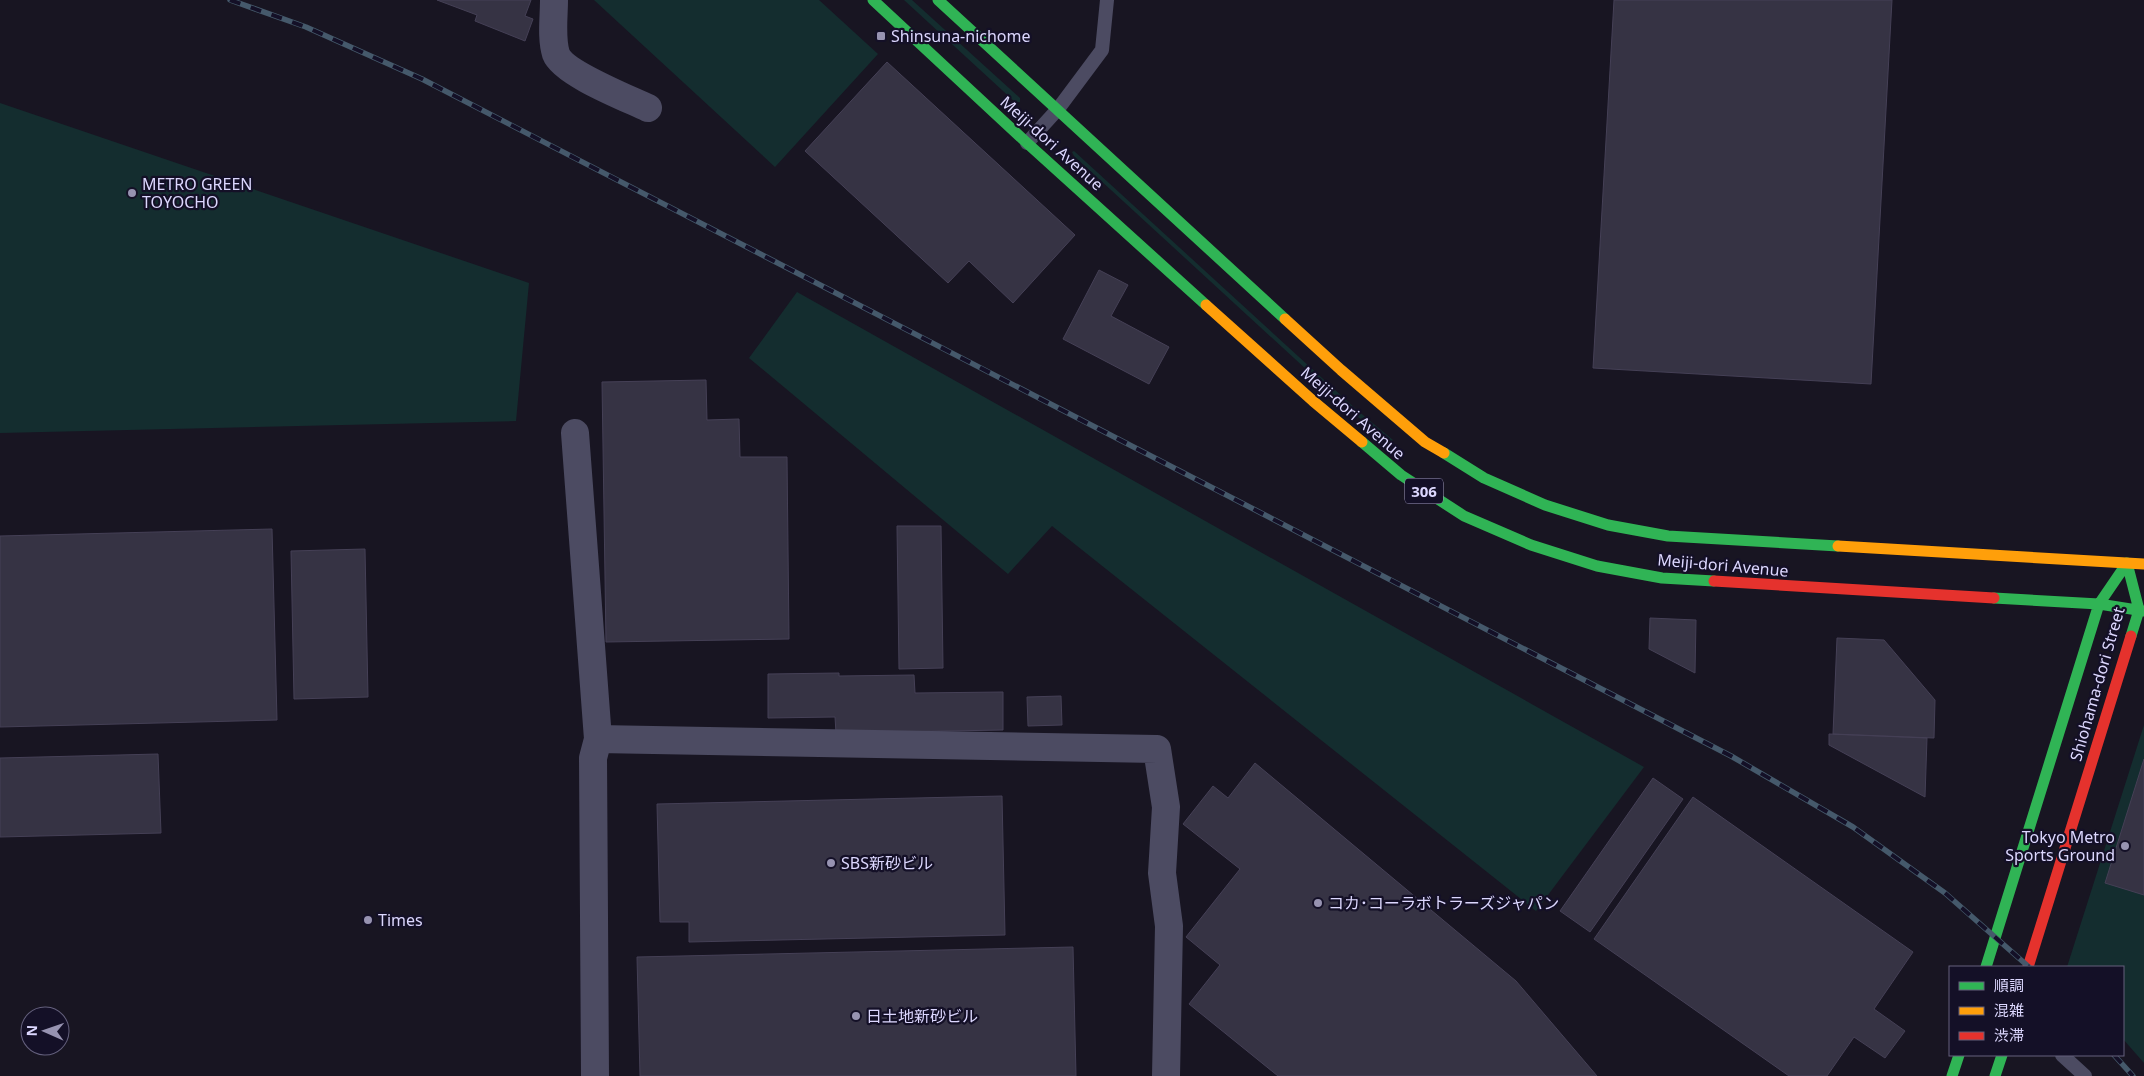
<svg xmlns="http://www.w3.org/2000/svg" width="2144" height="1076" viewBox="0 0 2144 1076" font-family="'Noto Sans','Noto Sans JP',sans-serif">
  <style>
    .green { fill: #142d2f }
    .building { fill: #363344; stroke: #454056 }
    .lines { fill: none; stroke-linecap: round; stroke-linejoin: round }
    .lane { stroke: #4c4b62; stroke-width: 14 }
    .street { stroke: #4c4b62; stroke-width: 28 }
    .fast { stroke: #30b455; stroke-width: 11 }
    .slow { stroke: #ff9f0a; stroke-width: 11 }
    .jam { stroke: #e5322d; stroke-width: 11 }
    .rail-casing { stroke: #45596b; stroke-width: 5.5 }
    .rail { stroke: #141027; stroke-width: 4; stroke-dasharray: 11; stroke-linecap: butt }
    .poi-dot { fill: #9793b1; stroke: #141027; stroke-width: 2 }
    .labels { text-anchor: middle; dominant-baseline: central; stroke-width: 4.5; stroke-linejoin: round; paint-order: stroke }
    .shield { fill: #141027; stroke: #a09bbe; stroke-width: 1 }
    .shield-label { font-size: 15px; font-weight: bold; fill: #dcd7fe }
    .poi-label { font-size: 16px; fill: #dcd7fe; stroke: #141027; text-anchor: start }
    .street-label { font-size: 16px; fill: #dcd7fe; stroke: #141027 }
  </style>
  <rect width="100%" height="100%" fill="#181522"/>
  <path class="green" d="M594 0H819L878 54 775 167Z
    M904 0H912L1020 98V102H1015Z
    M0 103 529 283 516 421 0 433Z
    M1074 151 1357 410 1393 440 1389 443 1357 416 1074 156 1072 152Z
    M797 292 1644 767 1536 911 1052 526 1008 574 749 358Z
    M2144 725V1063L2123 1039V967H2067Z"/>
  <path class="building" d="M437 0H531L525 16 533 19 525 41 475 21 477 15Z
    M1614 0H1892L1871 384 1593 368Z
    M887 62 1075 235 1013 303 969 261 948 283 805 151Z
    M1099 270 1128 285 1111 316 1169 347 1149 384 1063 339Z
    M706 380 707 420 739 419 740 457H787L789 639 606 642 602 382Z
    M897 526H941L943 668 899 669Z
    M272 529 277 720 0 727V536Z
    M365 549 368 697 294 699 291 551Z
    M1650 618 1696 620 1695 673 1649 649Z
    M1837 638 1884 640 1935 700 1934 738 1833 734Z
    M839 673V676L914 675 915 693 1003 692V730L836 733 835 717 768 718V674Z
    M1061 696 1062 725 1028 726 1027 697Z
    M1829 734 1927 738 1925 797 1829 745Z
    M158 754 161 833 0 837V758Z
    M2144 759V895L2105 883Z
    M1255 763 1516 981 1597 1076H1278L1189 1004 1220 965 1186 937 1240 869 1183 824 1213 786 1228 798Z
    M1653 778 1683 799 1590 932 1560 911Z
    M1002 796 1005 935 689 942V922H660L657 804Z
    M1693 797 1913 952 1874 1009 1905 1031 1885 1058 1854 1037 1827 1076H1789L1594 939Z
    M1073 947 1076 1076H640L637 957Z"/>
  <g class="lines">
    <path class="lane" d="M1027 143 1058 109 1102 50 1107 0
      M2062 1055 2085 1076"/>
    <path class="street" d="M554 0C554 17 551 38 556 54 563 73 627 98 648 108
      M575 433 598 739 593 758 595 1076
      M598 739 1157 749 1166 807 1162 873 1169 926 1166 1076"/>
    <path class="fast" d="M873 0 1027 143 1206 305
      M938 0 1285 319
      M1362 442 1401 475 1464 516 1531 545 1597 566 1662 578 1714 581
      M1444 453 1484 478 1545 505 1608 525 1668 536 1838 546
      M2127 563 2139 610 2131 636
      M1994 598 2099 604 2144 611
      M1986 967 2099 604 2127 563
      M1952 1076 1959 1055
      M1995 1076 2002 1055"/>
    <path class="slow" d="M1206 305 1313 401 1362 442
      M1285 319 1341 370 1425 442 1444 453
      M1838 546 2144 564"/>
    <path class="jam" d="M1714 581 1994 598
      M2028 967 2131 636"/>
    <g class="rail-casing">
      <path id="rail" d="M230 0 306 27 422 79 1731 756 1853 827 1945 893 2029 967
        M2114 1055 2133 1076"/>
    </g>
    <use href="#rail" class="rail"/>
  </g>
  <g class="poi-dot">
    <rect x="876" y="31" width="10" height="10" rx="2.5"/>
    <circle cx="132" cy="193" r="5"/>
    <circle cx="2125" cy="846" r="5"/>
    <circle cx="831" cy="863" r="5"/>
    <circle cx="1318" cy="903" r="5"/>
    <circle cx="368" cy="920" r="5"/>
    <circle cx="856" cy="1016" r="5"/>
  </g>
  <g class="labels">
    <rect class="shield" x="1405" y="478.5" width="38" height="25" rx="4"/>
    <g class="shield-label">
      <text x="1424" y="491">306</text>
    </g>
    <g class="poi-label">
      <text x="891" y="36">Shinsuna-nichome</text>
      <text x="142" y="184">METRO GREEN<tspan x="142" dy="18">TOYOCHO</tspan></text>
      <text x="2115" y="837" text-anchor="end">Tokyo Metro<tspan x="2115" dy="18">Sports Ground</tspan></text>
      <text x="841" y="863">SBS新砂ビル</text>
      <text x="1328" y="903">コカ･コーラボトラーズジャパン</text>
      <text x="378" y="920">Times</text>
      <text x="866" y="1016">日土地新砂ビル</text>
    </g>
    <g class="street-label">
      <text transform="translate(1052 143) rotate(42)">Meiji-dori Avenue</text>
      <text transform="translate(1353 413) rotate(41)">Meiji-dori Avenue</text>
      <text transform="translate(1723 565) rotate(5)">Meiji-dori Avenue</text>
      <text transform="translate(2097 684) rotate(-74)">Shiohama-dori Street</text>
    </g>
  </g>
  <rect x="1949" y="966" width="175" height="90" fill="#141027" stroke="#64607d"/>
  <rect x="1959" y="982" width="25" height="8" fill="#30b455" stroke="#64607d"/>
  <text x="1994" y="991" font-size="15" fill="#dcd7fe">順調</text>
  <rect x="1959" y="1007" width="25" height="8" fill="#ff9f0a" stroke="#64607d"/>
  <text x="1994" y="1016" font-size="15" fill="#dcd7fe">混雑</text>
  <rect x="1959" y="1032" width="25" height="8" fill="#e5322d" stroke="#64607d"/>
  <text x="1994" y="1041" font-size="15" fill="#dcd7fe">渋滞</text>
  <g transform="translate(45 1031) rotate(272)"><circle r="24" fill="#141027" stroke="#64607d"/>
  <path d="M0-4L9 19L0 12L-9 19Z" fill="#9793b1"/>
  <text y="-8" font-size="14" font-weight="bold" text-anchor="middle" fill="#dcd7fe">N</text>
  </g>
</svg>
